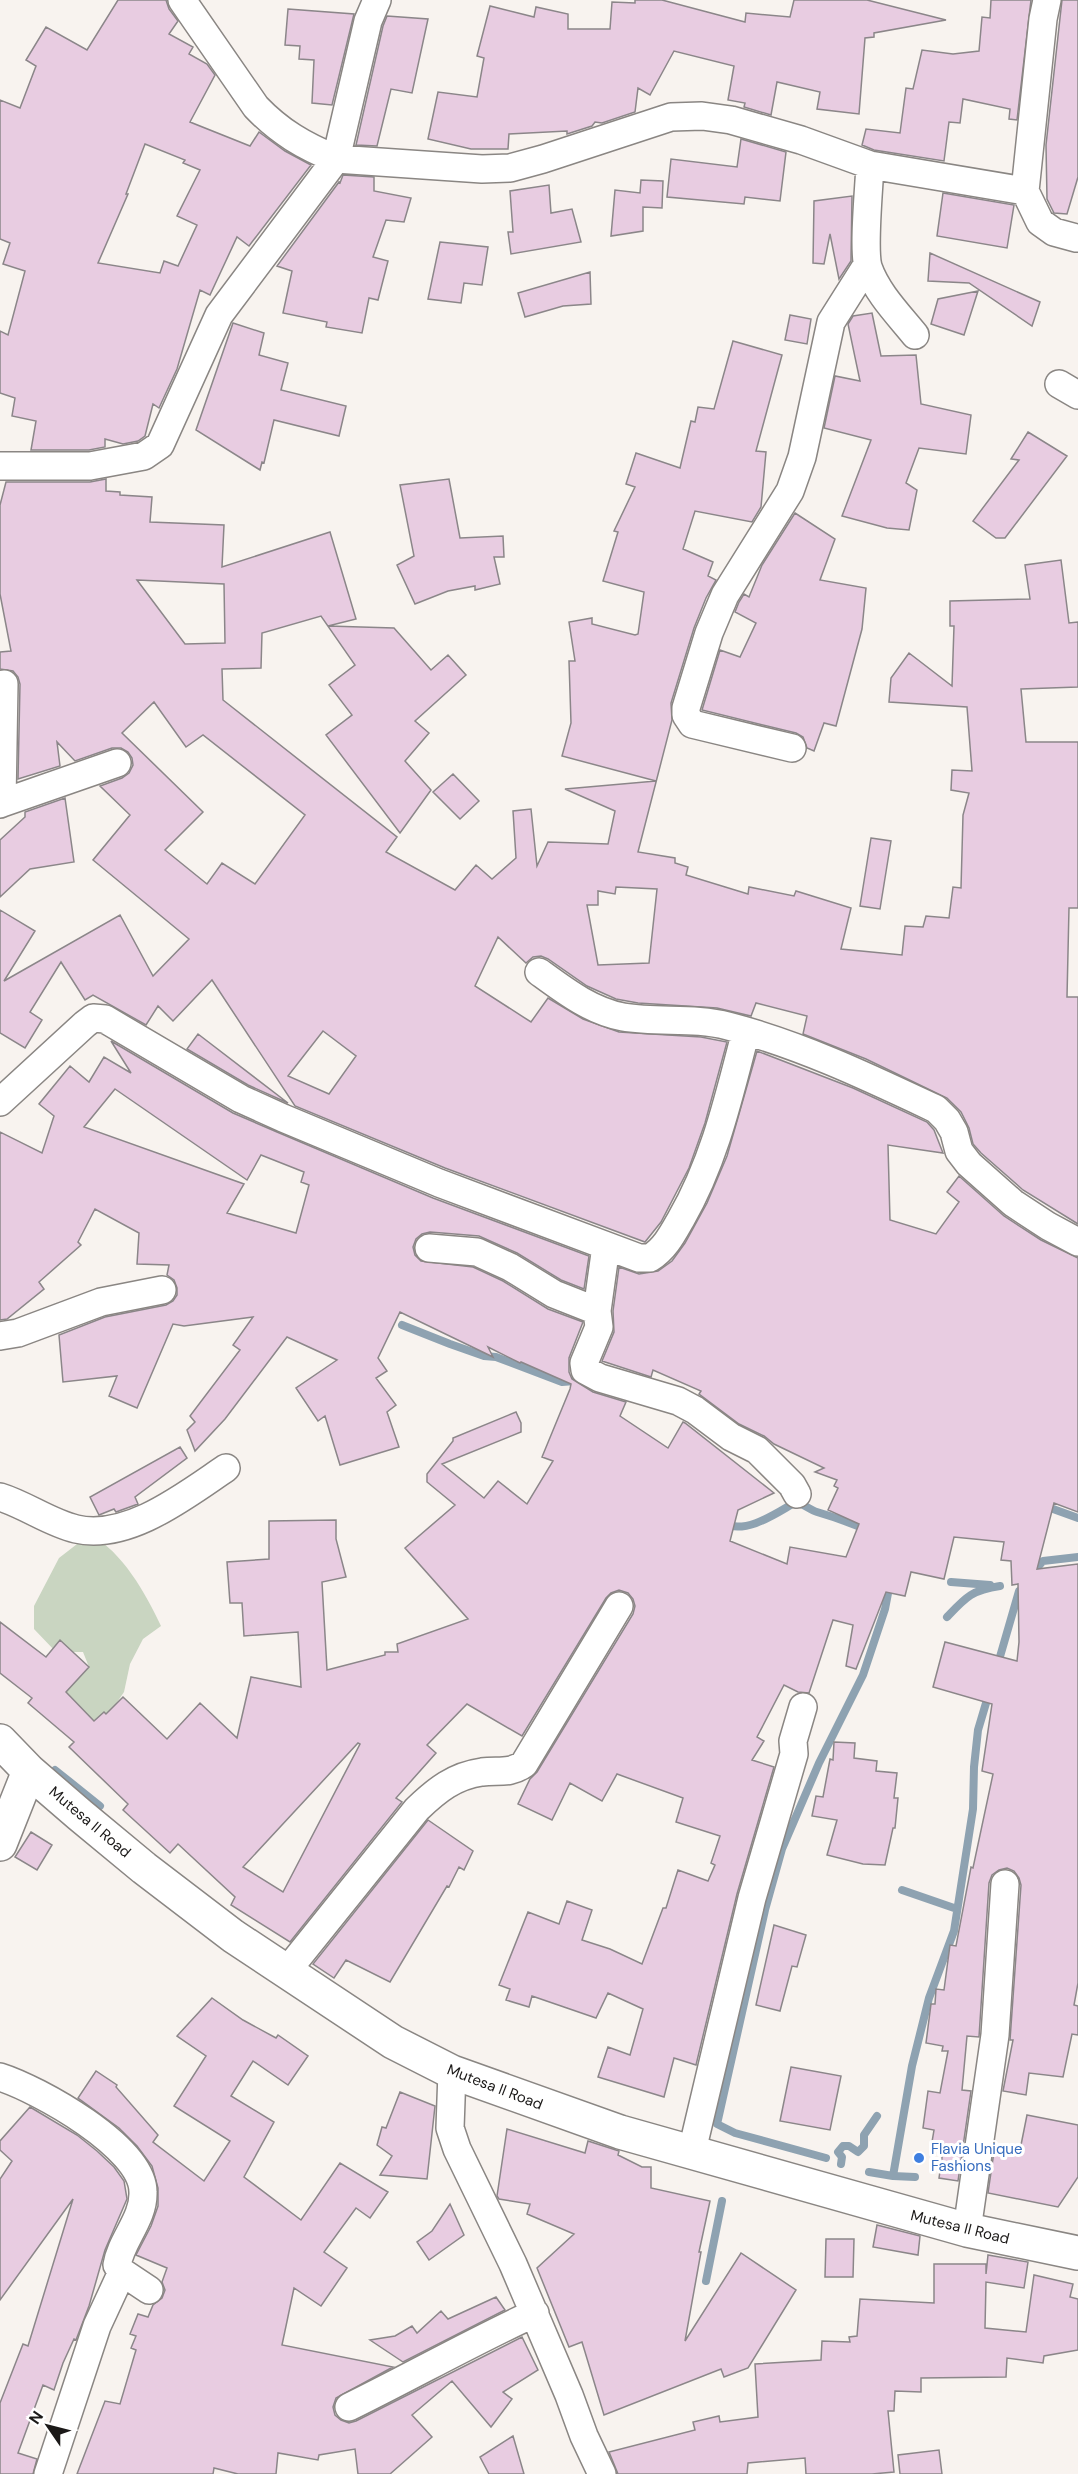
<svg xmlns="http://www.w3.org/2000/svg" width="1078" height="2474" viewBox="0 0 1078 2474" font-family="'DM Sans',sans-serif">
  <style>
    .green { fill: #c9d5c1 }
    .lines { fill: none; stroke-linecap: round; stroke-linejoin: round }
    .stream { stroke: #8ea2b1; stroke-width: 8 }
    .building { fill: #e8cce1; stroke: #8b8689; stroke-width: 1.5; fill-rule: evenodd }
    .minor-casing { stroke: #8a8683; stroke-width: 30 }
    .tertiary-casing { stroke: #8a8683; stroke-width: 36 }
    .minor { stroke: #fff; stroke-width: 27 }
    .tertiary { stroke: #fff; stroke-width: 33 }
    .shop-dot { fill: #3f7fe0; stroke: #fff; stroke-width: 2 }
    .labels { text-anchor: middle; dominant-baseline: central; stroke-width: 6; stroke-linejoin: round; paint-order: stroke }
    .street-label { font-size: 15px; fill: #1b1918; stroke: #fff }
    .shop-label { font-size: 15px; fill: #366cbe; stroke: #fff; text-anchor: start }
  </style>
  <rect width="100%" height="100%" fill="#f8f3ef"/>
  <path class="green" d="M90 1534C123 1553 145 1592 161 1626L143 1639 130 1664 124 1692 103 1723 80 1719 63 1694 89 1667 83 1652H56L34 1629V1606L59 1558Z"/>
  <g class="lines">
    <path class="stream" d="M402 1325 450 1344 484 1356 496 1357 562 1382 575 1381 589 1384
      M1042 1505 1078 1518
      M724 1524C748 1534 776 1513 796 1502 804 1504 810 1510 817 1512 834 1517 851 1523 867 1530
      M1035 1578 1037 1568 1043 1561 1078 1557
      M951 1582 990 1585
      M947 1617C966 1597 972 1590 1000 1586
      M997 1667 1019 1591 1026 1588
      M55 1770 100 1806
      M902 1890 957 1909
      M826 2158 735 2133 717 2124 765 1910 782 1849 819 1763 863 1675 885 1609 890 1583
      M841 2164 842 2157 838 2152 843 2146H849L858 2152 864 2146V2135L877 2116
      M869 2172 893 2176 915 2177
      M893 2176 912 2066 929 1998 954 1931 973 1809 974 1767 978 1730 989 1693
      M706 2281 722 2201"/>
  </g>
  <path class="building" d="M118 0H166L169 9 178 21 169 34 193 47 189 54 207 64 215 75 190 122 250 146 259 132 285 151 311 165 249 246 237 237 210 295 200 290 177 369 159 408 153 404 145 436 138 441 123 444 105 439V447L89 450H31L36 421 12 416 15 398 0 393V331L8 335 25 271 3 264 10 243 0 239V100L20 108 36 66 26 60 46 27 87 50ZM145 144 185 160 183 163 200 170 177 216 197 225 178 266 164 261 160 273 98 263 128 194H126Z
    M635 0H662L745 22 746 13 790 17 794 0H867L946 20 874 33V37L865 38 859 114 817 109 820 92 777 82 771 115 744 107 745 103 728 100 734 66 674 51 650 95 638 88 635 112 602 123 595 122 592 126 567 134V131L509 134 508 149H471L428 139 438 92 477 97 484 58 477 56 490 6 534 17 536 7 568 14V29H610L612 2 635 3Z
    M991 0H1031L1017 120 1009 119 1010 109 963 99 960 123 949 122 944 161 874 150 862 145 866 129 900 133 906 88 913 89 922 50 953 54 979 51 982 17 990 18Z
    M1062 0H1078V177L1067 214 1054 213 1047 199 1046 145Z
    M288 9 354 14 332 105 312 103 314 60 299 59 300 46 285 45Z
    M387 16 428 19 412 93 391 89 377 146 356 145 383 26Z
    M741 139 786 152 780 201 745 197 744 204 667 197 671 159 737 167Z
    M343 175 374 177V191L411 198 404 222 386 220 373 257 388 261 378 300 369 298 362 333 326 327 327 322 283 313 292 271 277 266 339 182 340 183Z
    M641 180 663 181 662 208 643 207V231L611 236 615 190 640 193Z
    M549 185 551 213 572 209 581 242 511 254 508 232H513L510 191Z
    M943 193 1014 205 1007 248 937 236Z
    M852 196 851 261 839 279 830 234 824 264 813 263 814 201Z
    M440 242 488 247 482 285 464 283 461 303 428 299Z
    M930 253 1040 302 1032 326 969 283 928 281Z
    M590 272 591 304 563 306 525 317 518 293Z
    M978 291 964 335 931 324 938 299Z
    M872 313 881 356 916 355 921 404 971 415 966 454 919 448 906 483 917 490 909 530 887 528 842 516 871 440 824 428 835 376 860 381 848 324 853 316Z
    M790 315 811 319 807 344 785 340Z
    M233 323 264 333 259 355 288 363 281 390 346 406 339 436 274 420 264 463 262 462 260 470 196 430Z
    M733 341 782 355 756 451 766 452 761 507 752 522 695 511 683 549 713 562 708 576 716 580 706 598 694 628 671 703 672 720 638 852 675 858V863L688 867 686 875 748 894 749 887 794 896 796 891 851 908 841 949 902 955 905 926 923 927 926 916 949 918 953 887 961 888 963 815 969 793 951 790 952 770 972 771 967 707 889 702 891 678 909 653 952 686 954 626H950V601L1030 599 1025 565 1061 560 1069 623 1078 622V687L1021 689 1026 742H1078V908H1069L1067 997H1078V1224L1023 1190 981 1153 973 1144 969 1128 961 1112 947 1098 866 1059 803 1034 807 1016 756 1003 751 1016 717 1008 638 1003 616 999 587 986 548 959 541 956 533 957 526 963 498 937 475 986 531 1022 548 998 583 1019 619 1032 701 1037 727 1042 705 1123 689 1168 661 1222 645 1242 445 1168 295 1106 212 980 173 1021 158 1006 146 1025 93 995 85 1000 61 962 30 1012 42 1020 25 1048 0 1033V910L35 931 4 981 120 915 153 976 189 939 93 860 130 815 100 786 122 778 129 773 133 765 132 758 128 752 121 748H112L75 761 57 742 60 766 18 779 20 684 18 677 13 671 0 669V652L11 651 0 594V505L6 482H90L106 479V491L120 492V495L152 497 150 522 224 525 222 567 330 532 356 619 328 626 394 628 431 670 448 655 466 675 415 721 429 733 405 761 431 790 400 833 326 735 352 715 329 685 355 665 321 616 262 633 261 668 222 669 223 700 397 837 386 852 455 890 476 865 492 879 516 858 513 811 531 809 537 866 548 842 608 844 615 811 565 789 656 781 562 756 571 723 569 661H575L569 622 592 618V624L635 635 638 634 644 592 603 581 618 532 614 531 635 487 626 484 636 453 680 468 691 421 695 422 698 407 714 409ZM137 580 224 584 225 643 185 644ZM154 702 186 747 203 735 305 815 255 884 222 863 207 884 165 850 203 812 122 733ZM616 887 657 889 649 963 598 965 587 905H598V891L615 894ZM323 1031 356 1056 329 1094 288 1076Z
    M1028 432 1067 456 1005 538H996L973 521 1019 460 1011 459Z
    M449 479 460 538 503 536 504 557H494L500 584 475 590V586L448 591 415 604 397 565 414 556 400 485Z
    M795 513 835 539 820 580 866 588 862 629 836 726 824 723 814 751 807 748 803 737 796 733 702 710 720 650 740 657 756 623 735 612 739 602 744 594 749 597 762 565Z
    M453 774 479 801 460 819 433 792Z
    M65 798 74 862 30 869 0 897V840L25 817V812Z
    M871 838 891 841 880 909 860 906Z
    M198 1034 288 1103 248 1085 187 1049Z
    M111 1041 233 1113 277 1132 433 1198 589 1256 584 1289 561 1280 517 1253 479 1236 430 1232 422 1234 416 1239 413 1247 415 1255 421 1261 473 1267 503 1281 548 1309 583 1322 569 1358V1372L572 1379 593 1392 626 1402 620 1416 668 1448 683 1422 685 1423 774 1493 738 1510 730 1541 787 1564 790 1547 846 1557 859 1524 828 1510 838 1488 834 1486 837 1480 815 1472 824 1468 774 1444 764 1436 739 1424 699 1394 701 1391 653 1370 651 1377 602 1361 614 1332 613 1311 619 1267 639 1274 658 1271 672 1261 685 1243 707 1203 727 1156 757 1051 853 1088 927 1122 934 1130 943 1153 888 1145 890 1220 936 1234 959 1202 947 1192 959 1176 1004 1216 1041 1240 1078 1258V1512L1054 1503 1037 1569 1078 1564V1983L1074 2005 1078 2006V2035L1072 2034 1063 2077 1029 2073 1026 2095 1003 2091 1013 2040H1010L1021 1885 1019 1878 1014 1871 1007 1868 999 1870 992 1875 989 1883 979 2037 967 2036 962 2090 971 2091 958 2181 939 2178 944 2144 932 2142 934 2130 923 2128 928 2091 940 2093 948 2051H942L943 2046 926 2043 931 2004H935L936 1989 944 1990 950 1945 956 1946 971 1867 973 1868 993 1774 982 1771 992 1704 933 1687 945 1642 1017 1661 1019 1642 1018 1584 1012 1585 1011 1561 1001 1560 1004 1542 954 1537 944 1579 911 1572 905 1596 886 1592 856 1669 846 1666 853 1625 833 1620 809 1693 798 1692 784 1685 757 1737 764 1741 752 1760 774 1767 737 1894 696 2065 674 2058 664 2097 598 2077 608 2047 630 2055 643 2009 608 1993 596 2018 532 1996 529 2007 506 2000 510 1989 499 1985 528 1912 559 1924 567 1901 592 1910 582 1940 610 1949 642 1964 663 1908H666L678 1870 708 1881 715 1865 711 1863 720 1836 676 1822 683 1798 617 1774 602 1801 570 1783 552 1820 518 1804 530 1779 537 1772 633 1614 635 1606 633 1599 628 1593 619 1590 611 1593 606 1598 522 1736 467 1704 427 1745 436 1753 396 1798 402 1802 290 1942 231 1905 235 1897 178 1844 170 1853 123 1810 128 1804 69 1747 74 1742 28 1703 32 1698 0 1673V1622L46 1657 60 1640 89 1667 66 1692 94 1721 104 1712 106 1714 123 1697 167 1739 200 1703 237 1738 251 1677 301 1687 298 1632 244 1636 242 1603H230L227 1562 269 1559V1521L336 1520V1539L346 1577 322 1582 327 1670 385 1655V1652H398L397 1644 468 1619 405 1548 455 1505 427 1482V1474L453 1441V1438L516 1412 521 1423V1432L442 1464 484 1498 498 1481 527 1504 553 1461 542 1457 570 1389 571 1384 521 1362 520 1363 488 1347 493 1357 400 1312 378 1358 387 1371 376 1378 396 1405 387 1412 399 1447 340 1465 325 1416 318 1421 296 1388 337 1360 287 1337 225 1419 195 1451 187 1430 195 1422 190 1416 240 1350 233 1345 253 1317 184 1326 173 1324 137 1408 109 1396 117 1376 63 1382 59 1335 105 1317 166 1305 173 1301 177 1295V1288L174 1280 167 1275 169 1265 137 1264 139 1233 95 1209 78 1242 81 1245 39 1282 44 1289 7 1319 0 1320V1132L42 1153 54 1116 39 1104 70 1066 89 1082 104 1057 131 1073ZM115 1089 247 1180 261 1155 304 1172 301 1182 309 1185 296 1233 227 1213 244 1184 84 1127ZM358 1743 360 1744 283 1892 243 1867Z
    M180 1447 187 1458 135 1497 138 1504 116 1512 114 1509 99 1515 90 1497Z
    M834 1742 855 1743 854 1758 877 1761 876 1771 897 1773 894 1798H898L895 1828H893L885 1865 863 1864 827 1855 837 1820 812 1816 816 1796 823 1797 830 1759 833 1760Z
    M428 1820 473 1851 464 1870 459 1867 449 1887 447 1886 390 1982 346 1960 334 1978 313 1964Z
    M31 1832 52 1845 37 1870 15 1857Z
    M774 1925 806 1935 797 1967 792 1966 780 2011 756 2005Z
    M212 1998 243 2020 276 2038 278 2035 308 2056 288 2085 253 2061 231 2096 274 2122 244 2177 301 2220 340 2163 388 2192 370 2218 356 2208 324 2252 347 2268 321 2306 294 2288 282 2345 393 2367 336 2398 333 2407 335 2415 341 2420 349 2423 356 2421 522 2337 538 2370 503 2392 512 2399 491 2427 452 2381 412 2415 432 2437 390 2474H358L355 2449 319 2455 318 2460 278 2453 276 2474H238L214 2468 213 2474H77L105 2401 120 2404 136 2350 131 2348 136 2336 130 2334 138 2314 148 2317 153 2305 162 2298 165 2290 162 2282 167 2268 136 2255 151 2226 158 2206V2188L152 2166 137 2146 119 2128 78 2098 96 2071 117 2085 116 2087 158 2135 153 2142 204 2181 230 2141 174 2106 206 2056 177 2036Z
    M791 2067 841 2076 830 2130 780 2121Z
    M400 2092 435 2106 427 2179 380 2175 392 2156 377 2145 382 2127 386 2128Z
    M30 2107 77 2135 97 2151 114 2167 124 2181 127 2199 105 2250 89 2306 76 2340 74 2339 63 2363 54 2390 43 2385 18 2453 37 2459 33 2474H0V2403L23 2344 28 2346 73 2199 0 2300V2179L12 2161 0 2150V2141Z
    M1027 2115 1078 2125V2177L1058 2207 988 2193 995 2145 1020 2150Z
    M507 2129 585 2153 588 2141 619 2151 618 2155 642 2167H651V2188L710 2201 699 2252H701L685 2341 741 2253 796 2290 748 2368 724 2377 721 2369 604 2415 582 2342 569 2347 537 2268 574 2234 527 2214 530 2204 499 2199 497 2196Z
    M450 2204 464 2235 429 2260 417 2242 432 2231Z
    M877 2225 920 2236 918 2255 873 2247Z
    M826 2239H854L853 2277H825Z
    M988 2255 1028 2262 1024 2288 986 2282 985 2328 1026 2332 1034 2275 1073 2284 1070 2297 1078 2299V2350L1044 2356 1043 2363 1007 2358 1006 2377 921 2378V2392L895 2391 894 2411H888L894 2472 872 2474H806L805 2458 748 2463 747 2474H618L609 2452 695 2430 693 2422 719 2416 720 2422 758 2417 755 2364 821 2360 822 2341 850 2342 849 2337 857 2336 860 2299 934 2303V2264H986V2274Z
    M496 2297 505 2310 403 2362 370 2340 395 2336 412 2326 417 2333 441 2311 448 2319Z
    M513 2436 524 2474H489L480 2457Z
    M939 2450 942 2474H900L898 2455Z"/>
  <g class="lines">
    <g class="minor-casing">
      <path id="minor" d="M377 0 368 21 336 159 482 169 510 168 543 159 671 117 702 116 731 120 801 140 870 165 1025 191
        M1047 0 1043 19 1025 191 1040 222 1054 232 1076 238
        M870 165C869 188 863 248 868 267 877 293 898 314 915 335
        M1059 384 1078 395
        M0 466H90L144 456 160 445 219 315 336 159C304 146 280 132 256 107L182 0
        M792 748 692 724 686 715V708L709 633 725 595 790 491 802 457 831 322 867 265
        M2 803 117 763
        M0 804 2 803 4 684
        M539 972C565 991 591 1011 623 1017 658 1023 694 1017 728 1026 801 1045 868 1077 936 1109L947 1120 954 1132 959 1151 969 1164 1013 1203 1048 1226 1078 1242
        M0 1102 85 1024 93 1018 105 1019 241 1099 283 1118 439 1183 639 1258H650C665 1249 673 1233 681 1219 715 1160 729 1096 746 1031
        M606 1246 597 1311 599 1327 584 1363 585 1370 600 1378 678 1401 695 1410 731 1437 757 1450 792 1485 797 1494
        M429 1248 477 1252 510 1267 554 1294 597 1311
        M0 1336 18 1333 101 1302 162 1290
        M0 1497C26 1505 50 1523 76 1529 128 1541 186 1495 226 1468
        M286 1972 417 1809C437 1790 454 1776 482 1772 499 1770 510 1774 524 1764L619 1606
        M452 2072 450 2128 457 2149 513 2264 569 2395 584 2436 602 2474
        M0 2077C38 2089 143 2147 143 2192 144 2219 121 2240 117 2265L122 2272 149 2290
        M692 2151 752 1898 794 1754 793 1741 803 1707
        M967 2230 995 2035 1005 1884
        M349 2407C412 2376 472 2342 535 2313
        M48 2474 97 2326 122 2272"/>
    </g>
    <g class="tertiary-casing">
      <path id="tertiary" d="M0 1741 29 1771 80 1815 144 1868 233 1936 393 2042 452 2072 620 2132 967 2230 1078 2253
        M0 1844 29 1771"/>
    </g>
    <use href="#minor" class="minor"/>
    <use href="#tertiary" class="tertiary"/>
  </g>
  <circle class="shop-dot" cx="919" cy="2158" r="6"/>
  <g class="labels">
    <g class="street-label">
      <text transform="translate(90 1822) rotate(40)">Mutesa II Road</text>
      <text transform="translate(495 2087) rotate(21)">Mutesa II Road</text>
      <text transform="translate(960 2227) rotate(14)">Mutesa II Road</text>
    </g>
    <g class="shop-label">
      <text x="931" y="2149">Flavia Unique<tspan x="931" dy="17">Fashions</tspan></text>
    </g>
  </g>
  <g transform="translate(48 2426) rotate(305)" stroke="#ffffff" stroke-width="4.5" paint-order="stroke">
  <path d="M0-4.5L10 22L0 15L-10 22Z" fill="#1b1918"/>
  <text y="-9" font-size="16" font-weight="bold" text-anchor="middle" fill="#1b1918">N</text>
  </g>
</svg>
